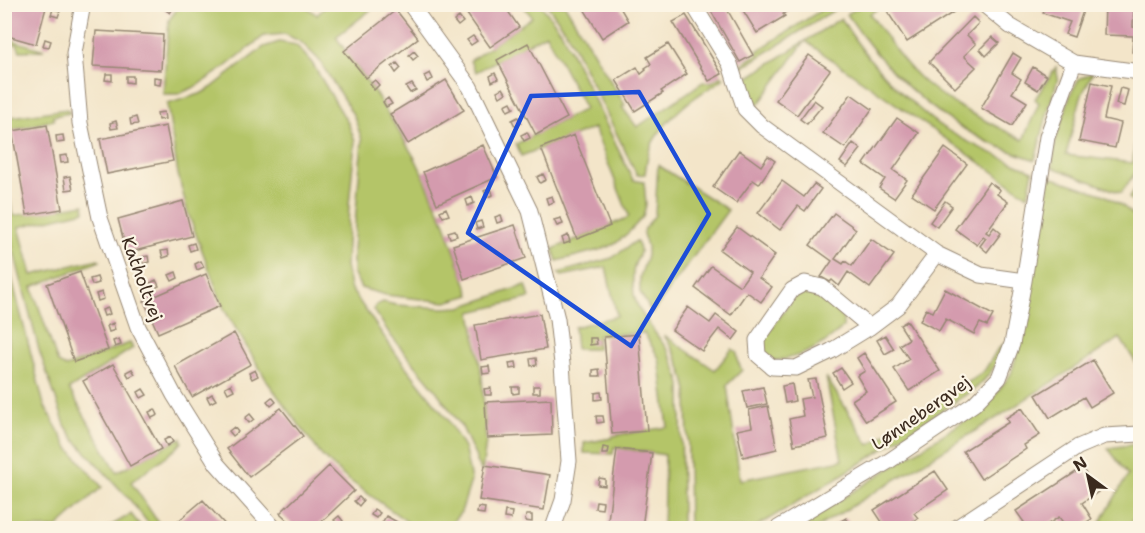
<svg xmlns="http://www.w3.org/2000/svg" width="1145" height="533" viewBox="0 0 1145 533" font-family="'Shantell Sans',sans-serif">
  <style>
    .green { fill: #b4c568; stroke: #787843; stroke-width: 1.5 }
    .building { fill: #d49bae }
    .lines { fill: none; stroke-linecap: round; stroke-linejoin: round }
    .minor-casing { stroke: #978874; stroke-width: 17 }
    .minor { stroke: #fff; stroke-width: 15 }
    .marked { fill: none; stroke: #1d4ed8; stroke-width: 4.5; stroke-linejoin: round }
    .labels { text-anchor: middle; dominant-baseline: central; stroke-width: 4.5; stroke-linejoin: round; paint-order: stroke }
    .street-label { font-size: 18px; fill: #3b2a1e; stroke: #fcf5e5 }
  </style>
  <rect width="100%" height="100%" fill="#fcf5e5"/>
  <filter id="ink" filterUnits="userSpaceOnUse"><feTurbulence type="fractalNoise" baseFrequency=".0167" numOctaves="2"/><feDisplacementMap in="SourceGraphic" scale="12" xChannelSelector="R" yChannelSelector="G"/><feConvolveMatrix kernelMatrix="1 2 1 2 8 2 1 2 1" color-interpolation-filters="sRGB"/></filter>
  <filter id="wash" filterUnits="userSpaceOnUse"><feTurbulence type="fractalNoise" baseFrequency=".008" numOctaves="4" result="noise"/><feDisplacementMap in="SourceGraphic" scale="24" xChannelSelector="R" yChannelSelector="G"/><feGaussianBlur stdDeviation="1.35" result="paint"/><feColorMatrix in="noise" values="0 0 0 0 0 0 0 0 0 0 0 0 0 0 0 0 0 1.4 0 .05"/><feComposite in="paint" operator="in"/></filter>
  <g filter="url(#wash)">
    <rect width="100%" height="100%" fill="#f3e5c9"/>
    <path class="green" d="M180 5H304L317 15 327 5H377L336 37 379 99 416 160 445 224 470 295 446 302 386 295 361 288 353 272V249L362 140 354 116 319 60 301 42 285 34 264 36 221 70 195 87 178 94H163L169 20Z
      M523 5H541L561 31 633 180 644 182 646 205 643 217 629 232 615 244 603 249 557 261 553 249 627 218 629 216 594 128 521 156 516 144 585 109 546 34 476 72 470 61 532 17Z
      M547 5H565L625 105 622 107 637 127 703 82H712L722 76 724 78C715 86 705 90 696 97 680 108 655 132 649 151 647 158 646 167 645 174L637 175 566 31Z
      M829 5H834L836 9 743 67 741 65 758 54 757 51Z
      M862 5H883L870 14C888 39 905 67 929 86 957 109 992 123 1023 140L1039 103 1035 99 1056 67 1058 78 1047 115 1035 160C1017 153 997 147 980 138 924 109 881 65 847 14Z
      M841 18C861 52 886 80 916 106 923 112 930 119 938 124 967 144 1001 157 1033 171L1028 196 805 41 758 105 747 90 746 79Z
      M5 38 44 50 20 51 17 44 5 46Z
      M279 42 296 45 312 63 348 123 355 141 349 205 346 266 350 288 399 358 448 420 465 450 471 481 461 512 447 528H416L346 478 322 456 269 384 224 309 188 213 178 174 167 104 200 94 211 88 264 47Z
      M1093 72 1081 97 1066 155 1133 163 1137 115 1140 116V166L1121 193 1052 167 1056 140 1071 93 1079 79Z
      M67 109 70 113 53 116 54 120 5 132V118Z
      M658 165 728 210 652 313 640 292V277L647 256V246L643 234 645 228 655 215Z
      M4 171 13 216 84 204 85 211 19 227 32 275 98 259 100 261 32 287 58 363 66 367 130 343 133 348 69 389 117 472 181 438 182 442 176 449 131 482 162 528H152L130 500 74 439 65 425 39 350 5 217Z
      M1050 177 1105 195 1124 207 1140 221V369L1120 338 998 417 816 528H796L977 413 993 398 1011 374 1021 340Z
      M1140 182V209L1129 198Z
      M636 241C645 254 637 255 634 267 632 275 633 287 634 295 637 312 658 335 668 351 674 362 678 373 681 385L682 528H663L665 455 614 447 613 454 584 453V443L612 438 613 436 668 427 659 358 644 333 598 335 597 349H576L574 327 617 316 606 267 562 276 558 273 612 258Z
      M5 252 44 405 67 446 102 487 56 528H5V446L8 435 11 380 7 314 4 310Z
      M526 285 530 298 471 312 482 376 486 442 482 471 476 462V458L462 427 435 389 391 336 374 310 376 305 383 302 396 305 443 308 461 307Z
      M801 292C818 294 832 306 843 318V327C824 347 801 357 774 361L763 350 762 342 795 295Z
      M664 335 715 370 732 349 737 352 738 362 742 370 727 385 740 480 842 460 826 377 869 445 973 379 985 370 997 350 1003 344C998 364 991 374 976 388L868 459 754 528H689L687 390C682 368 676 354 664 335Z
      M1137 444 1140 445V507L1128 528H1097L1128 475 1108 448Z
      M131 514 142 528H107Z"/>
    <g id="blocks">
      <path class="building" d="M10 4H47L36 44 4 35V23Z
        M157 4H176L170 13Z
        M460 4H503L519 27 490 47Z
        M581 4H618L628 21 602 38Z
        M707 4H724L753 55 740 62Z
        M739 4H798L783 14 785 16 757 33Z
        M898 4H916L920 10 928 4H938L942 10 950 4H958L960 8 907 42 887 11Z
        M1045 4H1076L1075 8 1083 11 1074 37 1065 34 1070 22 1043 13Z
        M1105 4H1134L1133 27 1140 28V53L1132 52 1133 36 1104 35Z
        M53 9 60 11 58 17 51 15Z
        M396 10 418 38 366 78 344 51Z
        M686 15 722 74 709 81 673 22Z
        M459 17 463 22 458 26 454 21Z
        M973 17 979 23 967 35 976 44 964 56 976 67 955 88 929 62Z
        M96 31 163 35 161 70 93 66Z
        M473 36 477 41 471 45 467 40Z
        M992 37 999 43 986 56 980 49Z
        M45 39 51 41 49 47 43 46Z
        M528 43 567 118 536 135 497 60Z
        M668 44 687 74 661 91 663 93 635 111 616 80 637 67 641 74 646 70 645 68 651 64 647 57Z
        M414 51 418 56 413 60 409 55Z
        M1013 53 1021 58 1012 73 1021 79 1012 93 1027 102 1012 126 981 108Z
        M809 55 830 70 797 115 776 100Z
        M397 63 401 68 396 73 392 67Z
        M1033 67 1047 76 1038 90 1025 82Z
        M430 73 433 79 427 82 424 76Z
        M495 73 498 79 492 82 490 76Z
        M106 74H112V81L105 80Z
        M126 76H133V83L126 82Z
        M154 77 161 78 160 85 154 84Z
        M375 80 379 85 374 90 370 84Z
        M446 80 464 110 408 144 390 114Z
        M1092 82 1111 86 1104 119 1121 123 1115 148 1079 141Z
        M412 84 416 90 410 93 406 87Z
        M503 88 506 93 500 97 497 91Z
        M1120 88 1128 90 1124 106 1116 104Z
        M851 94 872 109 845 148 823 133Z
        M388 98 392 104 386 107 383 102Z
        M814 100 822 106 807 124 800 119Z
        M511 102 514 108 508 111 505 105Z
        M164 112 165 119 158 120 157 113Z
        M136 117 138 124 131 125 130 119Z
        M518 117 521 123 515 126 512 120Z
        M897 118 919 133 893 170 907 180 894 198 879 188 885 179 864 164Z
        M116 121 118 128 111 129 110 123Z
        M47 125 62 209 27 215 12 131Z
        M166 126 173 161 107 174 100 139Z
        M527 132 530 138 524 141 521 135Z
        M63 135 64 142 57 143 56 136Z
        M574 135 610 226 577 239 541 148Z
        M853 143 861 149 847 167 840 162Z
        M483 145 497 177 437 204 423 172Z
        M945 148 967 164 934 209 912 194Z
        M739 150 761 166 768 156 775 161 759 184 753 180 736 203 713 187Z
        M67 155 68 162 61 163 60 156Z
        M543 174 546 180 540 183 537 177Z
        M70 176 73 189 66 190 64 177Z
        M782 181 804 197 814 184 821 189 805 211 798 206 780 230 758 213Z
        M989 182 1000 190 997 194 1008 202 986 232 989 234 994 227 1001 233 987 252 980 246 986 238 983 236 977 245 955 229Z
        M491 188 493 195 487 197 484 191Z
        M552 196 554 202 548 204 546 198Z
        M472 197 474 203 468 206 466 200Z
        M183 201 192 236 127 253 118 219Z
        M945 201 952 206 937 227 930 222Z
        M446 208 449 215 443 217 440 211Z
        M834 213 856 229 835 259 843 264 845 261 852 266 871 239 894 255 870 288 848 272 839 286 832 280 830 282 821 277 832 261 810 245Z
        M501 215 503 221 497 223 495 217Z
        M561 218 563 224 557 226 554 220Z
        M481 221 483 227 477 229 475 223Z
        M515 225 526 258 464 279 453 245Z
        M737 227 775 255 759 278 772 287 761 302 747 292 731 315 695 288 711 266 740 286 750 272 720 250Z
        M455 230 457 236 450 238 448 232Z
        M568 235 570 242 564 244 562 238Z
        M194 243 196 249 190 251 188 245Z
        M168 250 169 256 163 258 161 251Z
        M148 256 149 262 143 264 141 257Z
        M201 261 204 267 197 270 195 264Z
        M80 272 108 350 74 362 47 284Z
        M176 272 178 278 172 281 169 275Z
        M206 274 220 306 158 333 144 301Z
        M97 277 99 283 92 285 90 279Z
        M156 280 159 286 153 289 150 283Z
        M945 289 993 315 987 326 980 323 974 334 946 319 939 331 920 321 926 309 933 312Z
        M102 292 104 299 98 301 96 294Z
        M688 307 710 323 716 315 739 332 733 340 719 329 702 351 672 330Z
        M108 308 110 314 104 316 102 310Z
        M540 314 546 349 481 360 475 325Z
        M907 321 940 371 909 391 894 369 909 359 899 345 909 339 900 325Z
        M113 323 115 330 109 332 107 326Z
        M234 333 251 364 192 397 175 366Z
        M639 334 647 431 612 434 604 337Z
        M885 335 894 349 885 354 877 340Z
        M590 338H596L597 344 590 345Z
        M4 339H6L8 374H4Z
        M119 339 121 345 115 347 113 341Z
        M864 353 896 402 866 421 852 400 866 391 857 376 865 371 857 358Z
        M536 358 537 365 531 366 530 359Z
        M1093 360 1113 393 1090 407 1084 397 1050 418 1036 395Z
        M516 362 517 368 510 369 509 363Z
        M113 364 161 449 130 466 83 381Z
        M489 366 490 373 483 374 482 367Z
        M841 368 851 382 842 388 833 373Z
        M132 369 135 374 129 377 126 372Z
        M599 369 600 376H593V370Z
        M255 370 258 376 252 379 249 373Z
        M816 379 828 438 794 445 789 419 803 416 800 399 812 397 808 380Z
        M231 384 234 390 228 393 225 387Z
        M792 384 795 401 785 403 782 386Z
        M533 386H540V393H533Z
        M512 387H519V393L513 394Z
        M763 387 767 404 747 408 743 391Z
        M491 388V395H485L484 389Z
        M143 389 147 395 141 398 138 392Z
        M601 392 602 399 595 400V393Z
        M212 394 216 400 210 403 207 397Z
        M272 397 276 402 271 406 267 401Z
        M551 399 552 435 487 438 485 402Z
        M768 406 777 449 743 457 737 430 752 427 749 410Z
        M281 408 303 436 249 477 227 449Z
        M1022 408 1040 435 1024 445 1026 449 981 479 963 451 1009 422 1006 418Z
        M155 409 158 415 152 418 149 412Z
        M250 414 254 419 249 423 245 418Z
        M596 416H603L604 422 597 423Z
        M234 427 238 432 233 436 229 431Z
        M170 437 173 442 167 446 164 440Z
        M603 447 609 448 608 454H602Z
        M617 449 652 453 642 528H607Z
        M485 465 550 475 544 510 479 500Z
        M329 466 354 491 315 528H296L280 513Z
        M1082 468 1098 492 1082 503 1092 519 1077 528H1067L1059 517 1042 528H1028L1016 511Z
        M935 471 948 490 914 513 918 518 902 528H886L874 510Z
        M599 478 605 479V486L598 485Z
        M359 497 363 501 359 506 354 501Z
        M203 500 228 528H181L176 523Z
        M596 501 603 502 602 509 595 508Z
        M478 507 485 508 484 514 477 513Z
        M374 509 380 513 376 518 371 515Z
        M505 511 512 512 511 519 504 518Z
        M526 515H532V522L525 521Z
        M339 516 343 521 339 525 334 520Z
        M386 516 408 528H379Z
        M846 518 853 528H829Z"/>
    </g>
  </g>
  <g filter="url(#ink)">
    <use href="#blocks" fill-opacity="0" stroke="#978874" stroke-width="1.5"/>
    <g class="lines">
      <g class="minor-casing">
        <path id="minor" d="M83 4 74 53 80 123 100 218 138 327 174 395 217 464 274 528
          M410 4 470 87 530 211 557 319 562 364 569 461 563 500 553 528
          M693 4 730 64 735 80 745 109 762 126 937 254 981 275 1024 281
          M983 4 1010 26 1074 63 1140 72
          M870 327 822 287 805 283 792 290 757 340 758 355 772 367 796 368 831 351 870 327 898 306 937 254
          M778 528 889 461 974 404 999 378 1012 344 1024 281 1047 137 1074 63
          M956 528 1078 447 1104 436 1140 434"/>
      </g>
      <use href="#minor" class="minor"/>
    </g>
  </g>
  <path class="marked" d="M639 92 709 214 631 346 468 233 531 96Z"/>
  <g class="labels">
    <g class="street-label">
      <text transform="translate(142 279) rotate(70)">Katholtvej</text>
      <text transform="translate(921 413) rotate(-35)">Lønnebergvej</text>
    </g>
  </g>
  <rect width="1145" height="533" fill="none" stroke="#fcf5e5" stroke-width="24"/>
  <g transform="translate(1088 476) rotate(327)" stroke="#fcf5e5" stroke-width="4.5" paint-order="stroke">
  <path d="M0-4.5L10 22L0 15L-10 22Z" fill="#3b2a1e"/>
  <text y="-9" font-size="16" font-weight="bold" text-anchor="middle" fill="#3b2a1e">N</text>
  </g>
</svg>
